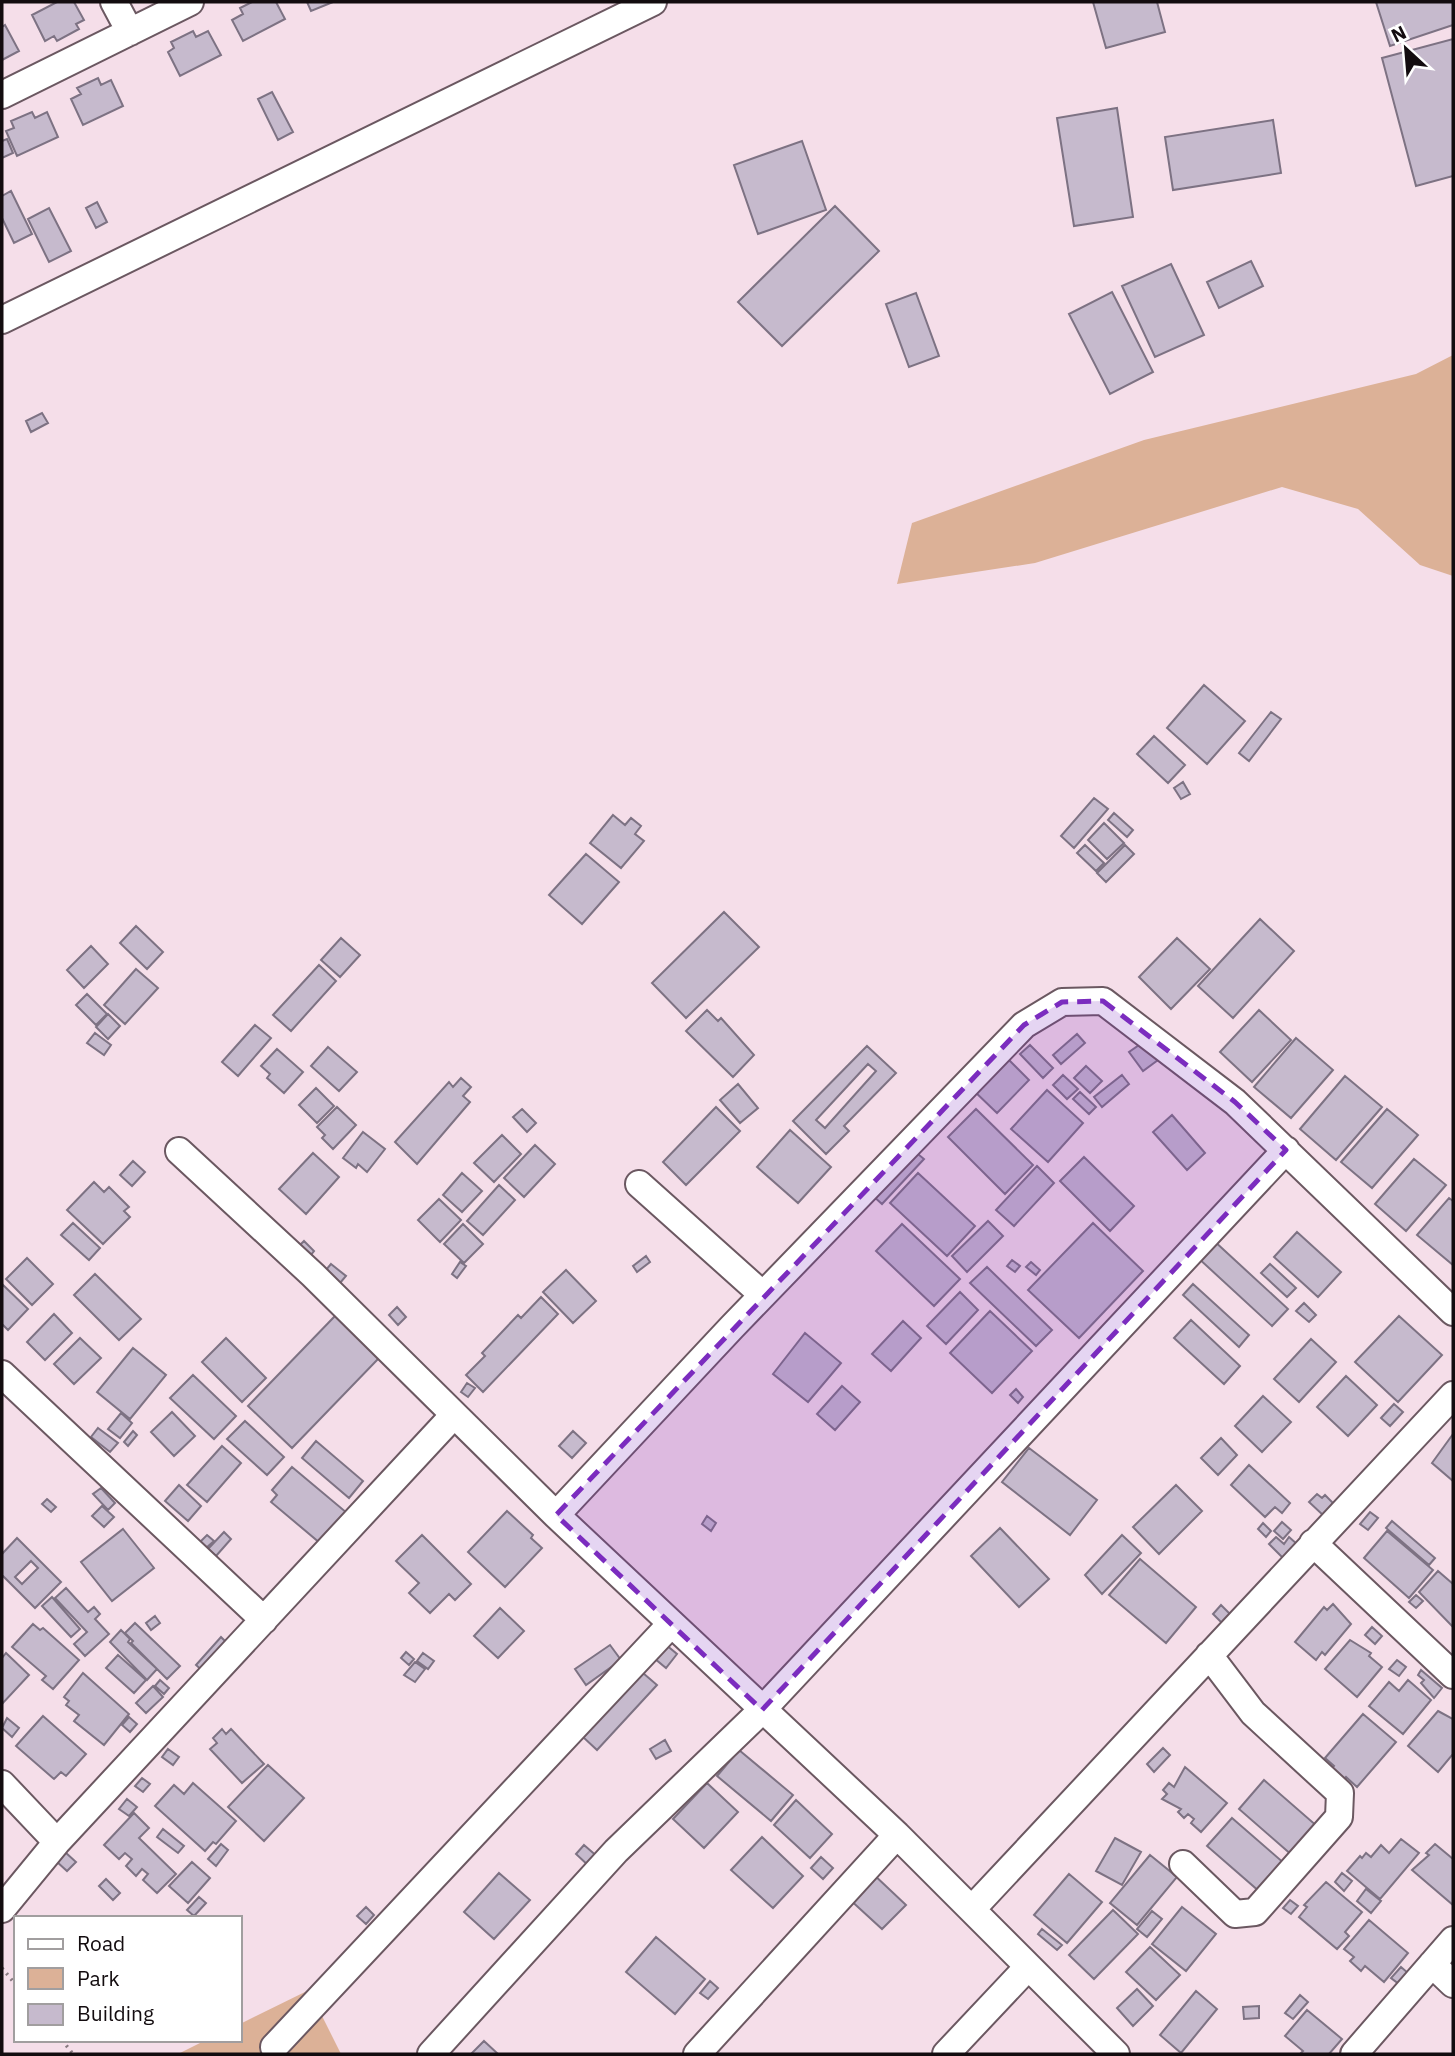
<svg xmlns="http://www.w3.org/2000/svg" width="1455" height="2056" viewBox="0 0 1455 2056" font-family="'IBM Plex Sans',sans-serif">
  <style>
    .green { fill: #dcb197 }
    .building { fill: #c6bacd; stroke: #7d7283; stroke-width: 2; fill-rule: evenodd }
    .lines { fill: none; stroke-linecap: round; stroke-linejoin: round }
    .minor-casing { stroke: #6b5861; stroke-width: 30 }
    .path { stroke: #897a81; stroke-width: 3.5; stroke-dasharray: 2 5; stroke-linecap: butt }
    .minor { stroke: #fff; stroke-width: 26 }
    .marked { fill: #7b2cbf; fill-opacity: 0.2; stroke: #7b2cbf; stroke-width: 5; stroke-dasharray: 14 9; stroke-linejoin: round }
  </style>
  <rect width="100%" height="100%" fill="#f5dee9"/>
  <path class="green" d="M1453 355V576L1420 565 1358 509 1282 487 1035 563 897 584 912 523 1144 440 1416 374Z
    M309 1990 341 2054H178L206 2040H240V2024Z"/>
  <path class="building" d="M57 2H74L84 20 76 24 79 29 57 41 54 36 45 41 32 15Z
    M252 2H276L285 19 243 41 232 20 243 14 240 8Z
    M307 2H333L311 11Z
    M1093 2H1157L1165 32 1106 48Z
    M1376 2H1453V25L1390 46Z
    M5 25 19 51 2 60V27Z
    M193 31 196 37 208 31 221 55 180 76 168 52 174 48 171 42Z
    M1453 39V176L1416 186 1382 58Z
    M98 78 101 85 111 80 123 106 83 125 71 99 81 94 77 88Z
    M272 92 293 132 278 140 258 99Z
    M1117 108 1133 217 1074 226 1057 118Z
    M32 112 35 118 47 112 58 137 17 156 6 131 14 128 11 121Z
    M1273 120 1281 173 1173 190 1165 137Z
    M7 139 13 153 2 158V141Z
    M802 141 826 210 758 234 734 165Z
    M11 191 32 234 14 243 2 218V196Z
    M97 202 107 222 96 228 86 208Z
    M835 206 879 251 782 346 738 302Z
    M49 208 71 251 49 262 28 219Z
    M1251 261 1263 286 1219 308 1207 282Z
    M1171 264 1204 335 1155 357 1122 286Z
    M1112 292 1153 372 1110 394 1069 314Z
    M916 293 939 356 909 367 886 304Z
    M42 413 48 423 31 432 26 421Z
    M1204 685 1245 721 1207 764 1167 728Z
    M1271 712 1281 719 1249 761 1239 753Z
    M1154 736 1185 765 1168 783 1137 754Z
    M1183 782 1190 794 1181 799 1174 788Z
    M1094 798 1108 809 1074 848 1061 836Z
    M1114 813 1133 830 1127 837 1108 820Z
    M613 815 625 825 631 818 641 826 635 834 644 841 621 868 590 843Z
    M1104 823 1124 843 1107 859 1088 840Z
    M1085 845 1104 863 1096 871 1077 853Z
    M1125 845 1134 854 1106 882 1097 873Z
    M586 854 619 882 582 924 549 895Z
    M724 912 759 947 686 1018 652 983Z
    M1260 919 1294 951 1233 1018 1198 986Z
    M136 926 163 952 147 969 120 943Z
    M341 938 360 955 340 977 321 960Z
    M1177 938 1210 969 1171 1009 1139 977Z
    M91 946 108 964 84 988 67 970Z
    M319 965 336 981 291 1031 273 1015Z
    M136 969 158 988 125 1024 104 1005Z
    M87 994 107 1014 96 1025 76 1005Z
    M707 1010 718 1021 721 1018 754 1055 733 1077 686 1031Z
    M1259 1010 1291 1040 1252 1082 1220 1052Z
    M108 1014 120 1026 108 1039 96 1027Z
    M255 1025 271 1038 238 1076 222 1062Z
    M95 1033 111 1045 104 1055 87 1043Z
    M1077 1034 1085 1043 1061 1064 1053 1055Z
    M1296 1038 1333 1070 1291 1118 1254 1087Z
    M1145 1041 1158 1060 1143 1071 1129 1052Z
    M1030 1045 1053 1068 1043 1078 1020 1054Z
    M867 1046 896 1073 844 1126 849 1131 826 1154 793 1121ZM868 1064 876 1071 825 1128 816 1120Z
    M328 1047 357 1072 339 1091 311 1066Z
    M277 1049 303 1072 284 1093 267 1078 270 1074 261 1066Z
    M1005 1056 1029 1080 997 1113 972 1089Z
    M1086 1066 1102 1081 1090 1093 1074 1078Z
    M1063 1075 1078 1089 1067 1099 1053 1085Z
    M1122 1075 1129 1084 1102 1107 1094 1097Z
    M1345 1076 1382 1107 1336 1160 1300 1129Z
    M461 1078 471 1087 463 1096 470 1102 417 1164 395 1142 449 1082 453 1087Z
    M738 1084 758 1108 740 1123 720 1100Z
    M316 1088 334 1106 317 1123 299 1105Z
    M1047 1090 1083 1123 1048 1162 1011 1129Z
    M1080 1092 1096 1107 1089 1114 1073 1099Z
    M337 1107 356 1125 333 1149 322 1138 325 1135 317 1127Z
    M716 1107 740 1131 686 1185 663 1162Z
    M522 1109 536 1123 527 1132 513 1117Z
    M976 1109 1033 1165 1005 1194 948 1137Z
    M1387 1109 1418 1135 1372 1188 1341 1162Z
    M1172 1115 1205 1153 1187 1170 1153 1132Z
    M790 1130 831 1167 798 1203 757 1167Z
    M363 1132 385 1149 367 1172 358 1164 356 1168 343 1158Z
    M502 1135 521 1154 494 1182 474 1163Z
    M535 1145 555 1164 524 1197 504 1178Z
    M913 1150 924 1159 882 1204 872 1195Z
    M313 1153 339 1177 306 1214 279 1189Z
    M1084 1157 1134 1206 1110 1231 1060 1181Z
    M1414 1159 1446 1185 1406 1231 1375 1204Z
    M133 1161 145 1172 132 1186 120 1175Z
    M1037 1166 1054 1183 1014 1226 996 1210Z
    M462 1173 482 1191 462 1212 443 1195Z
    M918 1173 975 1226 947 1256 890 1203Z
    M94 1182 104 1192 109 1187 129 1207 124 1211 130 1217 103 1244 67 1210Z
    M499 1185 515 1200 483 1235 467 1221Z
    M1449 1198 1453 1201V1265L1417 1235Z
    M439 1199 461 1220 440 1242 418 1220Z
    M988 1221 1003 1236 967 1272 952 1256Z
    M73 1223 100 1248 89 1260 61 1235Z
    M1093 1223 1143 1271 1079 1338 1028 1290Z
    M463 1224 483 1244 464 1263 444 1244Z
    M902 1224 960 1279 934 1306 876 1251Z
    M1297 1232 1341 1272 1318 1297 1274 1257Z
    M1212 1239 1288 1309 1272 1326 1196 1256Z
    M304 1241 314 1251 310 1256 299 1246Z
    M646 1256 650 1262 637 1272 633 1266Z
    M27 1258 53 1284 32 1305 6 1279Z
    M1012 1260 1020 1266 1015 1272 1007 1266Z
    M460 1262 466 1266 457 1278 452 1274Z
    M1031 1262 1040 1270 1036 1275 1026 1267Z
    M331 1264 346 1276 340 1283 325 1271Z
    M1270 1264 1296 1288 1287 1297 1261 1273Z
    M987 1267 1052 1330 1036 1346 970 1283Z
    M566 1270 596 1301 573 1323 543 1292Z
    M95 1274 141 1319 119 1340 74 1295Z
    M2 1284 28 1309 8 1330 2 1324Z
    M1193 1284 1249 1335 1239 1347 1183 1295Z
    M960 1292 978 1310 946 1344 927 1326Z
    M541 1297 558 1314 483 1392 466 1375 485 1356 482 1353 518 1315 521 1318Z
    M1304 1303 1316 1315 1309 1322 1296 1311Z
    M397 1307 406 1317 398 1325 389 1315Z
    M990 1311 1032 1351 992 1393 950 1353Z
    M54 1314 72 1333 45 1360 27 1342Z
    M335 1316 379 1358 292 1448 248 1406Z
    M1399 1316 1442 1355 1398 1402 1355 1362Z
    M1191 1320 1240 1366 1224 1384 1174 1338Z
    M903 1321 921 1338 891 1371 872 1354Z
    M805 1333 841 1363 808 1402 773 1374Z
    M80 1338 101 1358 74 1384 54 1364Z
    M226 1338 266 1378 242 1402 202 1362Z
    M1311 1339 1336 1362 1299 1402 1274 1379Z
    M133 1348 166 1375 130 1419 97 1392Z
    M193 1375 236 1416 214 1439 170 1398Z
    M1346 1376 1377 1405 1348 1436 1317 1407Z
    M467 1383 475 1388 468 1397 461 1392Z
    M842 1386 860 1402 835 1430 817 1414Z
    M1016 1389 1023 1397 1018 1403 1010 1395Z
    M1263 1396 1291 1422 1262 1452 1235 1426Z
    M1394 1404 1403 1412 1390 1426 1381 1418Z
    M172 1412 195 1436 174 1456 151 1432Z
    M121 1413 132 1423 120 1438 108 1429Z
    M245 1421 284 1457 267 1475 227 1439Z
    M98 1428 118 1443 110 1452 91 1437Z
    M133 1431 137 1435 128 1446 124 1442Z
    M573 1431 586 1443 572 1458 559 1446Z
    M1453 1434V1481L1432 1463Z
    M1221 1438 1237 1455 1218 1475 1201 1458Z
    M316 1441 363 1481 349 1498 302 1458Z
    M222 1446 241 1463 207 1502 187 1485Z
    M1029 1448 1097 1500 1070 1535 1002 1482Z
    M1249 1465 1290 1503 1282 1513 1275 1507 1265 1517 1231 1485Z
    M292 1467 347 1513 320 1543 271 1502 277 1495 272 1490Z
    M179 1485 201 1506 188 1521 165 1501Z
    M1176 1485 1202 1511 1159 1554 1133 1527Z
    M101 1488 115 1503 108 1510 93 1494Z
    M1317 1494 1322 1498 1325 1495 1333 1503 1324 1516 1309 1502Z
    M47 1499 56 1507 51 1512 42 1504Z
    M102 1506 114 1517 104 1527 92 1516Z
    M507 1511 533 1535 531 1538 542 1548 505 1587 468 1552Z
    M1370 1512 1378 1518 1368 1530 1360 1524Z
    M707 1516 716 1523 711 1531 702 1524Z
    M1392 1521 1435 1558 1429 1565 1386 1528Z
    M1282 1522 1291 1530 1283 1539 1274 1531Z
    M1263 1523 1271 1531 1266 1537 1258 1529Z
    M1000 1528 1049 1579 1019 1607 971 1556Z
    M123 1529 154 1568 112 1601 81 1562Z
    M1387 1531 1433 1570 1409 1598 1364 1558Z
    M224 1532 231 1539 216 1556 208 1549Z
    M207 1535 214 1541 206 1548 200 1542Z
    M422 1535 471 1584 455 1600 449 1594 430 1613 409 1593 419 1583 396 1561Z
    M1122 1535 1141 1553 1102 1594 1085 1575Z
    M1276 1537 1284 1544 1289 1537 1297 1544 1284 1559 1269 1544Z
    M17 1538 61 1582 35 1608 2 1575V1554ZM31 1561 38 1568 22 1584 15 1577Z
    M1140 1559 1196 1607 1166 1643 1109 1595Z
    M1438 1571 1453 1584V1627L1419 1592Z
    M66 1588 88 1612 94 1607 100 1614 95 1619 109 1634 85 1656 74 1644 87 1632 55 1598Z
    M1416 1595 1423 1601 1416 1608 1409 1602Z
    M52 1597 80 1629 71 1637 42 1606Z
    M1333 1604 1351 1624 1325 1655 1322 1652 1316 1660 1295 1642 1324 1607 1327 1610Z
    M1221 1605 1231 1615 1223 1624 1213 1614Z
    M500 1608 524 1631 498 1658 474 1636Z
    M155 1616 160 1623 151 1630 146 1623Z
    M135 1623 180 1666 167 1679 131 1643 133 1641 125 1633Z
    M33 1624 40 1630 43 1628 79 1660 53 1689 42 1680 46 1676 12 1647Z
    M1372 1627 1382 1636 1375 1644 1365 1635Z
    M121 1630 130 1639 128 1642 157 1669 147 1680 110 1642Z
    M221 1637 230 1646 205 1673 196 1665Z
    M1350 1640 1371 1653 1369 1656 1382 1667 1357 1697 1325 1669Z
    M665 1644 677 1654 666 1668 654 1658Z
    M610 1645 621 1660 586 1685 575 1669Z
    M406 1652 414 1659 409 1665 401 1658Z
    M6 1653 29 1675 2 1704V1658Z
    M423 1653 434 1661 428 1669 417 1661Z
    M118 1655 146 1680 134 1693 106 1668Z
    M1397 1660 1406 1667 1399 1676 1389 1669Z
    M415 1662 425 1669 415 1682 404 1675Z
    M1421 1670 1442 1688 1434 1698 1421 1683 1424 1680 1418 1675Z
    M83 1673 129 1714 104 1745 74 1721 79 1715 66 1705 69 1701 64 1697Z
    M643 1673 657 1685 597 1750 583 1737Z
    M160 1680 169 1688 164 1694 155 1686Z
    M1408 1680 1431 1700 1403 1734 1369 1706 1389 1682 1399 1691Z
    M153 1686 163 1697 146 1713 136 1703Z
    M1438 1711 1453 1719V1754L1438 1772 1408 1746Z
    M1363 1714 1396 1742 1357 1787 1346 1777 1343 1780 1331 1770 1334 1766 1325 1758Z
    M43 1716 86 1754 66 1776 61 1772 54 1779 16 1746Z
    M129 1717 137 1724 130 1732 122 1725Z
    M7 1718 19 1728 12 1737 2 1728Z
    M222 1729 226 1734 231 1729 264 1764 242 1783 210 1749 217 1743 213 1738Z
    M665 1740 671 1751 656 1759 650 1749Z
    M1163 1748 1170 1755 1154 1772 1147 1764Z
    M168 1749 179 1757 173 1765 162 1757Z
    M739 1750 793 1795 771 1821 717 1776Z
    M268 1765 304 1798 264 1841 228 1807Z
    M1185 1767 1227 1803 1201 1832 1191 1823 1194 1819 1188 1814 1184 1818 1178 1812 1181 1809 1162 1799 1167 1794 1163 1790 1169 1783 1174 1787Z
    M142 1778 150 1784 143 1792 135 1786Z
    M1264 1780 1318 1827 1293 1856 1239 1809Z
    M193 1783 236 1821 216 1844 213 1842 205 1851 155 1806 174 1785 184 1794Z
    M707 1783 738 1812 704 1848 673 1819Z
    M127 1799 137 1807 129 1816 119 1809Z
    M796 1800 832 1834 810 1858 774 1825Z
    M134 1813 149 1828 139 1838 176 1874 157 1893 143 1880 148 1874 142 1869 136 1876 126 1866 132 1859 125 1853 119 1859 104 1845Z
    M1232 1818 1285 1864 1260 1892 1207 1846Z
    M163 1829 184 1846 178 1853 157 1837Z
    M762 1837 803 1876 773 1908 731 1870Z
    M1115 1838 1141 1852 1122 1885 1096 1871Z
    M1401 1839 1419 1853 1380 1899 1347 1871 1360 1856 1362 1858 1366 1853 1371 1857 1381 1845 1389 1853Z
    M221 1844 228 1850 216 1866 208 1859Z
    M1435 1844 1453 1859V1905L1412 1870 1429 1855 1426 1853Z
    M584 1845 599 1858 590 1867 576 1854Z
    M65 1852 76 1862 67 1871 56 1861Z
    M1150 1855 1177 1877 1137 1925 1110 1903Z
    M821 1857 833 1868 823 1879 811 1868Z
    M192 1862 210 1878 188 1903 169 1886Z
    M871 1872 906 1905 882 1929 847 1897Z
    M499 1873 530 1900 494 1939 464 1912Z
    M1342 1873 1352 1881 1344 1891 1335 1882Z
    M1069 1874 1102 1902 1067 1943 1034 1915Z
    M106 1879 120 1893 113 1900 99 1886Z
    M1326 1882 1362 1912 1345 1932 1349 1936 1337 1949 1299 1917 1307 1907 1304 1905Z
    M1366 1889 1381 1901 1371 1913 1357 1901Z
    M199 1897 206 1903 194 1916 187 1910Z
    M1290 1900 1298 1906 1291 1914 1283 1908Z
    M366 1907 374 1915 366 1924 357 1916Z
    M1182 1907 1216 1934 1186 1971 1152 1944Z
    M1113 1910 1138 1934 1094 1979 1069 1955Z
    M1152 1911 1162 1919 1147 1937 1137 1929Z
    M1369 1920 1408 1953 1384 1982 1365 1966 1361 1971 1350 1961 1354 1957 1344 1949Z
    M1042 1929 1062 1945 1057 1950 1038 1934Z
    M656 1937 705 1979 675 2014 626 1972Z
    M1150 1947 1180 1975 1156 2000 1126 1972Z
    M1401 1967 1408 1973 1399 1984 1391 1978Z
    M710 1981 718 1988 708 1999 700 1993Z
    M1137 1989 1153 2006 1133 2026 1117 2008Z
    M1196 1991 1217 2009 1181 2053 1160 2035Z
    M1300 1995 1308 2002 1293 2019 1285 2013Z
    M1259 2006V2018L1244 2019 1243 2007Z
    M1307 2010 1342 2039 1329 2054H1300L1303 2051 1285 2036Z
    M484 2041 498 2054H471Z"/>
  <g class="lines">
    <g class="minor-casing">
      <path id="minor" d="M114 2 130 32
        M2 95 190 2
        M2 320 653 2
        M179 1151 313 1275 556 1515 897 1835 1116 2054
        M639 1184 763 1295
        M2 1374 264 1620
        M556 1515 732 1327 1024 1025 1062 1002 1103 1001 1235 1102 1453 1312
        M1313 1543 1453 1675
        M2 1784 57 1842
        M1183 1864 1235 1914 1255 1912 1339 1817 1340 1793 1253 1713 1209 1655
        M973 1908 1453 1395
        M2 1909 57 1842 453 1416
        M1432 1964 1453 1984
        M274 2047 671 1624
        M431 2054 616 1851 762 1710 1286 1150
        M697 2054 897 1835
        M946 2054 1027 1968
        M1354 2054 1453 1940"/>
    </g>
    <path class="path" d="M2 1968 16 1985
      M62 2040 73 2054"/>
    <use href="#minor" class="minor"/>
  </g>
  <path class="marked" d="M1103 1001 1235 1102 1286 1150 762 1710 556 1515 1024 1025 1062 1002Z"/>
  <rect width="1455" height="2056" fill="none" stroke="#130c0f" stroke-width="7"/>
  <rect x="14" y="1916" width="228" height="126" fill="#ffffff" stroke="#a19e9f" stroke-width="2"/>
  <rect x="28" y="1939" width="35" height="10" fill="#ffffff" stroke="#a19e9f" stroke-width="2"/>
  <text x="77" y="1951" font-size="21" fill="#130c0f">Road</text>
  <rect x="28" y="1968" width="35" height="21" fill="#dcb197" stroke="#a19e9f" stroke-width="2"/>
  <text x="77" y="1986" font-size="21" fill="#130c0f">Park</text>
  <rect x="28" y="2004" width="35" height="21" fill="#c6bacd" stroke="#a19e9f" stroke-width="2"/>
  <text x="77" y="2021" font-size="21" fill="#130c0f">Building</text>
  <g transform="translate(1406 49) rotate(334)" stroke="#ffffff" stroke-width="5" paint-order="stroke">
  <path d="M0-5L12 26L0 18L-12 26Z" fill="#130c0f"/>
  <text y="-10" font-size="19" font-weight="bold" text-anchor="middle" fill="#130c0f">N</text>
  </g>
</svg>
